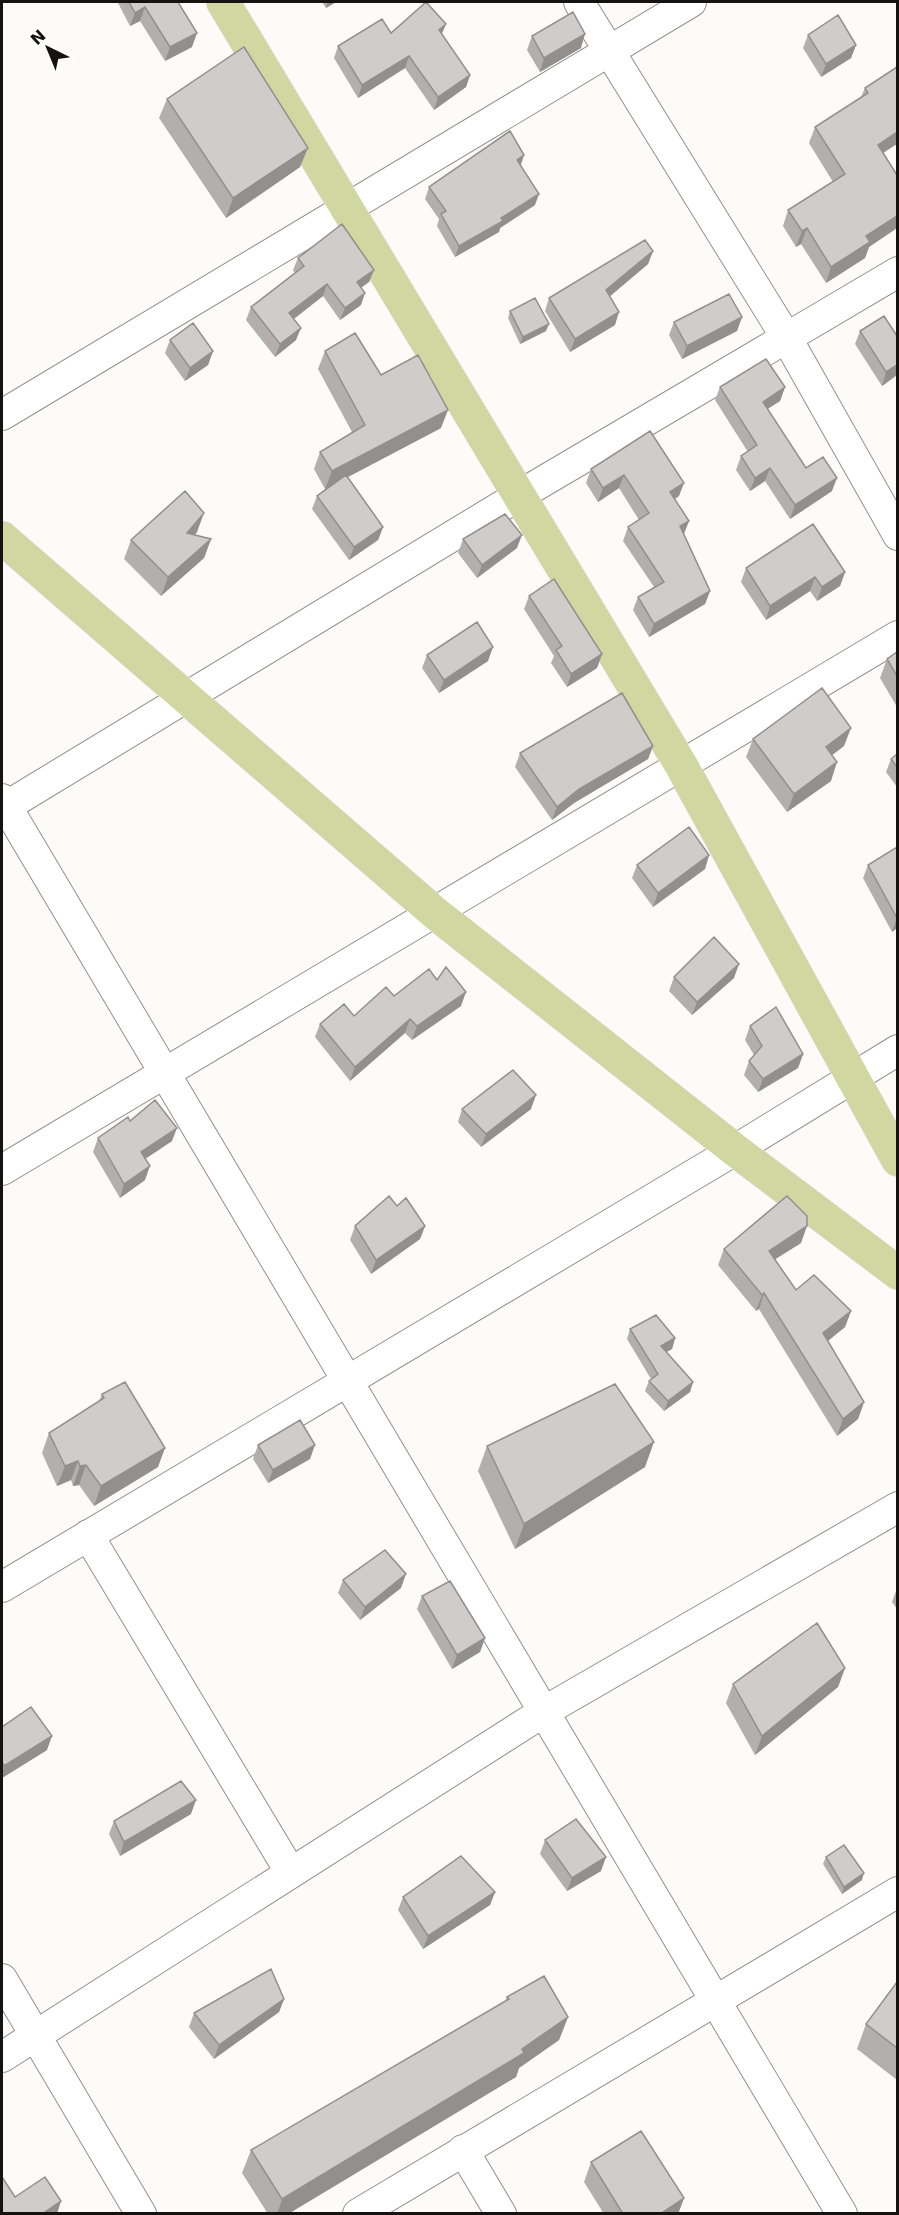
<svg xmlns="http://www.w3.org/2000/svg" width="899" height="2215" viewBox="0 0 899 2215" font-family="'DejaVu Sans',sans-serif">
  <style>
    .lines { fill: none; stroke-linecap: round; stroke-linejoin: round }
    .minor-casing { stroke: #93918e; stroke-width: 32 }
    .major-casing { stroke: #d9d9d9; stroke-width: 34 }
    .minor { stroke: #fff; stroke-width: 30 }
    .major { stroke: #d0d7a1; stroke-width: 33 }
    .wall { fill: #b3afae }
    .shaded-wall { fill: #928f8d }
    .building { fill: #d0ccca; stroke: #928f8d; stroke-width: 1.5 }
  </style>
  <rect width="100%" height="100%" fill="#fdfbf8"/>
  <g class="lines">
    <g class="minor-casing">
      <path id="minor" d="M579 2 786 337 898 535
        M2 415 691 2
        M2 799 842 2214
        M2 809 520 495 898 272
        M2 1170 898 636
        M88 1535 291 1873
        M2 1587 735 1150 898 1050
        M2 1979 141 2214
        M2 2057 545 1711 898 1507
        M463 2150 501 2214
        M358 2214 898 1892"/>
    </g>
    <g class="major-casing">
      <path id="major" d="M223 2 681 765 898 1160
        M2 538 435 913 735 1150 898 1273"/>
    </g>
    <use href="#minor" class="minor"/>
    <use href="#major" class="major"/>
  </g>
  <path class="wall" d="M118 2H178L192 47 165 61 140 21 130 26 118 3Z
    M322 2H336L326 8Z
    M391 33 442 34 470 75 466 87 434 110 405 68 358 98 334 58 338 46Z
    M808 35 856 45 851 58 821 77 803 48Z
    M532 36 581 48 540 72 527 50Z
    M897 67 884 153 897 175V228L869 247 865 258 826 283 801 244 796 247 783 226 788 210 833 182 809 143 815 127 861 97 865 88Z
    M167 99 300 167 226 218 159 118Z
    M524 155 521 165 535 205 500 228 499 232 455 257 437 226 439 219 425 199 429 187Z
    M653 251 648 264 610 296 615 325 570 352 545 311 549 298Z
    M298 258 374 270 369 282 361 288V305L340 320 323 296 293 319 296 340 275 357 246 320 251 307 295 273 293 270Z
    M510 311 546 331 520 344 508 318Z
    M742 317 737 331 682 359 669 335 674 322Z
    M860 331 897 375 882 386 855 344Z
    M170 340 213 351 208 365 185 381 165 353Z
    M325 351 381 375 441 428 348 477 383 527 378 540 349 560 312 509 317 496 325 489 314 469 320 452 352 432 318 369Z
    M720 387H785L780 401 767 409 806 468 832 491 790 519 765 481 750 491 736 470 741 456 748 452 715 400Z
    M650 431 679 496 675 499 684 534 710 591 705 604 649 637 633 610 638 597 654 587 623 541 628 527 639 520 619 488 598 502 586 483 591 469Z
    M197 532 195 535 211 539 204 558 161 596 124 559 131 540Z
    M463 539 517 548 477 578 458 553Z
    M746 568 845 572 840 586 817 601 810 591 766 620 741 582Z
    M529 596 602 654 597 668 567 687 551 663 554 656 524 609Z
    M897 652V707L880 678 887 659Z
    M427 655 488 661 439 693 422 668Z
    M753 739 844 746 832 755 831 781 787 812 746 757Z
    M653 746 648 759 574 803 552 820 515 767 520 753Z
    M897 754V787L886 772 891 759Z
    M897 847V928L892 932 863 878 868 865Z
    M709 855 705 869 653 907 632 878 637 865Z
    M674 977 734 978 692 1015 669 991Z
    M437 980 461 1006 412 1040 405 1033 350 1081 315 1037 320 1024 354 1016 394 996Z
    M750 1026 803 1054 798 1068 758 1092 744 1075 749 1061 754 1055 745 1040Z
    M462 1109H531L481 1147 458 1122Z
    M130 1121 172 1141 145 1159V1180L120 1198 93 1152 98 1138Z
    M397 1206 425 1226 420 1239 371 1274 350 1240 355 1226Z
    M801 1243 775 1259 796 1290 851 1311 845 1327 827 1341 864 1402 858 1419 837 1436 759 1309 756 1311 718 1265 724 1249Z
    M630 1329 675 1338 672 1349 666 1352 693 1382 690 1392 664 1411 645 1391 649 1381 651 1379 627 1339Z
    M102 1394 158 1467 94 1506 79 1485 73 1486 71 1480 57 1486 42 1453 49 1433 99 1401Z
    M258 1445 310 1459 268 1483 253 1459Z
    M487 1446 645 1467 515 1549 478 1471Z
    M343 1580 401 1588 360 1620 338 1593Z
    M897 1588V1609L892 1602Z
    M422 1596 485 1638 480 1652 452 1669 417 1609Z
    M845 1668 838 1687 755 1755 726 1703 733 1684Z
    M2 1727 47 1750 2 1778Z
    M191 1814 120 1856 109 1834 114 1821Z
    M545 1840 601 1871 567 1891 540 1854Z
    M826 1857 862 1880 842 1894 823 1864Z
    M495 1892 490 1905 423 1949 398 1910 403 1897Z
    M897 1982V2080L857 2049 866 2024Z
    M507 1997 568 2017 559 2040 519 2068 516 2077 288 2214H268L242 2173 251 2150 505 2001Z
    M284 1999 279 2012 214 2059 189 2027 194 2013Z
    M591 2162 684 2198 678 2214H604L584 2182Z"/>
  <path class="shaded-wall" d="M328 2H336L326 8Z
    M145 7 140 21 130 26 135 13Z
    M446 24 441 36 439 30Z
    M197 33 192 47 165 61 170 47Z
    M585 34 581 48 540 72 544 58Z
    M856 45 851 58 821 77 826 64Z
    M409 56 405 68 358 98 362 85Z
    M470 75 466 87 434 110 438 97Z
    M897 132V144L872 160 878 145Z
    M308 148 300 167 226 218 233 198Z
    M524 155 520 166 517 160Z
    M539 194 535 205 500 228 499 232 455 257 459 246Z
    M897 216V228L869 247 865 258 826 283 831 267 866 236Z
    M807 228 801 244 796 247 802 231Z
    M653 251 648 264 602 303 606 290Z
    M374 270 369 282 352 294 357 282Z
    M327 284 323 296 285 326 289 313Z
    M365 293 361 305 340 320 345 308Z
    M619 312 615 325 570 352 575 339Z
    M742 317 737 331 682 359 687 346Z
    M549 324 546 331 520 344 523 337Z
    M301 328 296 340 275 357 280 344Z
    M213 351 208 365 185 381 190 368Z
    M897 365V375L882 386 886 372Z
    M785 387 780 401 758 415 763 402Z
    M448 410 441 428 325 489 332 471Z
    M770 468 765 481 750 491 755 478Z
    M624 475 619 488 598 502 603 488Z
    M837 478 832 491 790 519 795 505Z
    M684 483 679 496 665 505 670 492Z
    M204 513 197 532 179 552 187 533Z
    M689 521 684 534 680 526Z
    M383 527 378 540 349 560 354 547Z
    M522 535 517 548 477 578 482 565Z
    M211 539 204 558 161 596 168 577Z
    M845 572 840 586 817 601 822 587Z
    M815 577 810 591 766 620 770 606Z
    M710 591 705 604 649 637 654 624Z
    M493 647 488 661 439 693 444 680Z
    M602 654 597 668 567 687 571 674Z
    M851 728 844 746 819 765 826 747Z
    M653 746 648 759 574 803 552 820 557 807 579 789Z
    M837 762 831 781 787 812 794 794Z
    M709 855 705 869 653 907 658 893Z
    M897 918V928L892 932Z
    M739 964 734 978 692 1015 697 1002Z
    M466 992 461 1006 412 1040 417 1026Z
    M410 1019 405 1033 350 1081 355 1067Z
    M803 1054 798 1068 758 1092 763 1079Z
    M536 1095 531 1109 481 1147 486 1134Z
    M177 1128 172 1141 136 1165 141 1152Z
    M150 1166 145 1180 120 1198 124 1184Z
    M425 1226 420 1239 371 1274 376 1260Z
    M807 1226 801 1243 763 1267 769 1251Z
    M764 1293 759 1309 756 1311 762 1295Z
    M851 1311 845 1327 817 1350 823 1333Z
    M675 1338 672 1349 658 1357 661 1346Z
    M693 1382 690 1392 664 1411 668 1401Z
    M864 1402 858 1419 837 1436 843 1419Z
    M654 1442 645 1467 515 1549 524 1524Z
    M315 1445 310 1459 268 1483 273 1470Z
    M165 1448 158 1467 94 1506 101 1486Z
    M78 1461 71 1480 57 1486 65 1466Z
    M86 1465 79 1485 73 1486 80 1466Z
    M406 1574 401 1588 360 1620 365 1607Z
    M485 1638 480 1652 452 1669 457 1655Z
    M845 1668 838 1687 755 1755 762 1736Z
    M52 1736 47 1750 2 1778V1774L4 1766Z
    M196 1800 191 1814 120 1856 124 1842Z
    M606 1857 601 1871 567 1891 572 1878Z
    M864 1873 862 1880 842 1894 844 1887Z
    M495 1892 490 1905 423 1949 428 1936Z
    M284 1999 279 2012 214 2059 219 2045Z
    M568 2017 559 2040 519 2068 516 2077 288 2214H277L282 2199 522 2049Z
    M684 2198 678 2214H660Z
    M61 2201 57 2214H42Z"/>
  <path class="building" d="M129 2H178L197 33 170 47 145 7 135 13Z
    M426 2 446 24 439 30 470 75 438 97 409 56 362 85 338 46 382 19 391 33Z
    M573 12 585 34 544 58 532 36Z
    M838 15 856 45 826 64 808 35Z
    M244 47 308 148 233 198 167 99Z
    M897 67V132L878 145 897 175V216L866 236 870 242 831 267 807 228 802 231 788 210 845 174 815 127 868 93 865 88Z
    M510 131 524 155 517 160 539 194 501 218 503 221 459 246 441 214 446 211 429 187Z
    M342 224 374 270 357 282 365 293 345 308 327 284 289 313 301 328 280 344 251 307 304 266 298 258Z
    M645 240 653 251 606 290 619 312 575 339 549 298Z
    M729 294 742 317 687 346 674 322Z
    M535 298 549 324 523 337 510 311Z
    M884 316 897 336V365L886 372 860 331Z
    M193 323 213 351 190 368 170 340Z
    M355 333 381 375 418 355 448 410 332 471 320 452 365 425 325 351Z
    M766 359 785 387 763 402 806 468 823 457 837 478 795 505 770 468 755 478 741 456 757 445 720 387Z
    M650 431 684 483 670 492 689 521 680 526 710 591 654 624 638 597 664 582 628 527 649 513 624 475 603 488 591 469Z
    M346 475 383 527 354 547 317 496Z
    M185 491 204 513 187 533 211 539 168 577 131 540Z
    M505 514 522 535 482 565 463 539Z
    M813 524 845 572 822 587 815 577 770 606 746 568Z
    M554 579 602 654 571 674 556 650 562 646 529 596Z
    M477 622 493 647 444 680 427 655Z
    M897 652V676L887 659Z
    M822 688 851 728 826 747 837 762 794 794 753 739Z
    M622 693 653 746 579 789 557 807 520 753Z
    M897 754V767L891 759Z
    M689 827 709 855 658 893 637 865Z
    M897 847V918L868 865Z
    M714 937 739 964 697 1002 674 977Z
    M446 967 466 992 417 1026 410 1019 355 1067 320 1024 344 1004 354 1016 386 987 394 996 429 969 437 980Z
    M776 1007 803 1054 763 1079 749 1061 762 1046 750 1026Z
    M513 1070 536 1095 486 1134 462 1109Z
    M155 1100 177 1128 141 1152 150 1166 124 1184 98 1138 128 1117 130 1121Z
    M389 1196 397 1206 406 1198 425 1226 376 1260 355 1226Z
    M787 1196 807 1216V1226L769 1251 796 1290 814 1275 851 1311 823 1333 864 1402 843 1419 764 1293 762 1295 724 1249Z
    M656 1315 675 1338 661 1346 693 1382 668 1401 649 1381 658 1374 630 1329Z
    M125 1382 165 1448 101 1486 86 1465 80 1466 78 1461 65 1466 49 1433 104 1398 102 1394Z
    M615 1384 654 1442 524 1524 487 1446Z
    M300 1420 315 1445 273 1470 258 1445Z
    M385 1550 406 1574 365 1607 343 1580Z
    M450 1581 485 1638 457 1655 422 1596Z
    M817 1623 845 1668 762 1736 733 1684Z
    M31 1707 52 1736 4 1766 2 1761V1727Z
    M181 1781 196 1800 124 1842 114 1821Z
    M576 1819 606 1857 572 1878 545 1840Z
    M844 1845 864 1873 844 1887 826 1857Z
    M461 1856 495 1892 428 1936 403 1897Z
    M271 1969 284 1999 219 2045 194 2013Z
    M544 1976 568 2017 522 2049 524 2053 282 2199 251 2150 509 1999 507 1997Z
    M897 1982V2048L866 2024Z
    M641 2131 684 2198 660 2214H623L591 2162Z
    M2 2177 15 2197 45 2177 61 2201 42 2214H2Z"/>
  <rect width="899" height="2215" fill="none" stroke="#141312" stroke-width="6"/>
  <g transform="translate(48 48) rotate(317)" stroke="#ffffff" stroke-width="4.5" paint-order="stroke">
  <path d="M0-4.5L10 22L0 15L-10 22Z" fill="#141312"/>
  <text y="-9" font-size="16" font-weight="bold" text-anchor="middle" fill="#141312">N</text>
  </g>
</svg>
